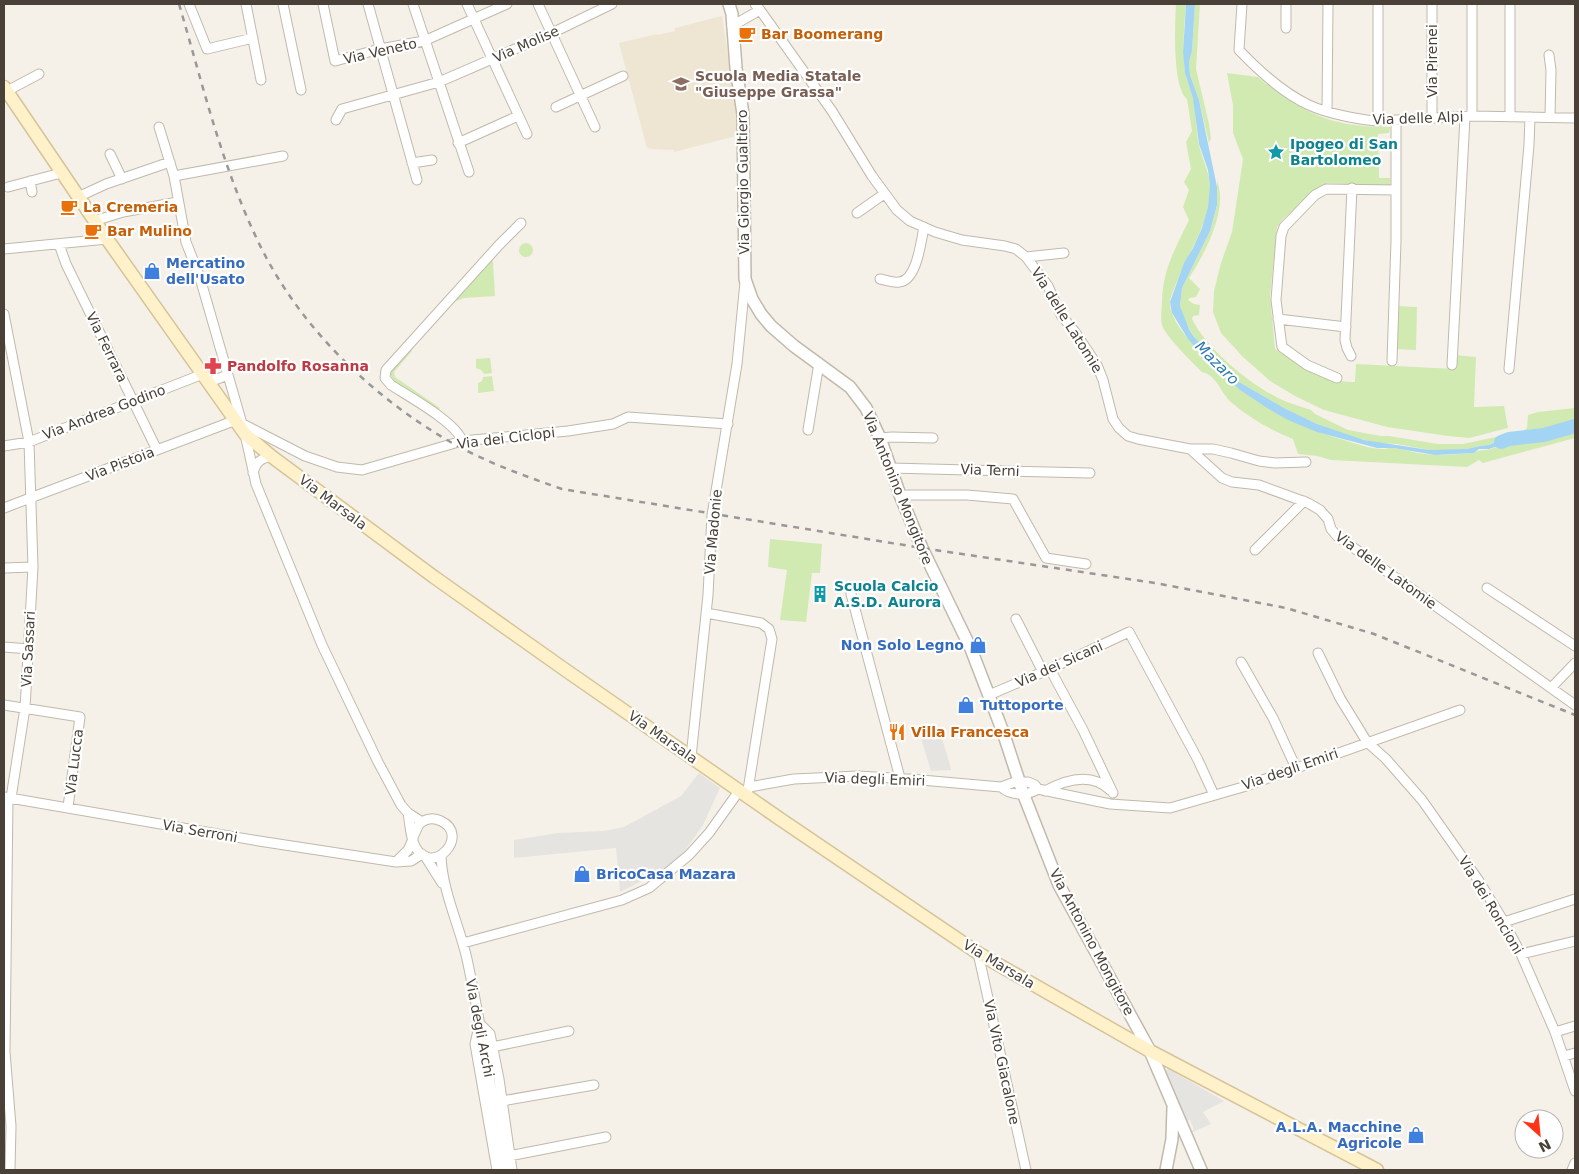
<svg xmlns="http://www.w3.org/2000/svg" width="1579" height="1174" viewBox="0 0 1579 1174" font-family="'DejaVu Sans',sans-serif">
  <style>
    .education { fill: #eee6d2 }
    .green { fill: #d1eab1 }
    .parking { fill: #e6e4e1 }
    .water { fill: #a4d4f3 }
    .lines { fill: none; stroke-linecap: round; stroke-linejoin: round }
    .river { stroke: #a4d4f3; stroke-width: 14 }
    .minor-casing { stroke: #c1b9ab; stroke-width: 11 }
    .tertiary-casing { stroke: #c1b9ab; stroke-width: 14 }
    .secondary-casing { stroke: #d6c498; stroke-width: 15 }
    .minor { stroke: #fff; stroke-width: 9 }
    .tertiary { stroke: #fff; stroke-width: 11 }
    .secondary { stroke: #fff1c9; stroke-width: 12 }
    .rail { stroke: #989898; stroke-width: 2.5; stroke-dasharray: 6 6; stroke-linecap: butt }
    .labels { text-anchor: middle; dominant-baseline: central; stroke-width: 4.5; stroke-linejoin: round; paint-order: stroke }
    .food-label { font-size: 14px; font-weight: bold; fill: #c56008; stroke: #fff; text-anchor: start }
    .street-label { font-size: 14px; fill: #494137; stroke: #fff }
    .education-label { font-size: 14px; font-weight: bold; fill: #785e54; stroke: #fff; text-anchor: start }
    .culture-label { font-size: 14px; font-weight: bold; fill: #0d838f; stroke: #fff; text-anchor: start }
    .shop-label { font-size: 14px; font-weight: bold; fill: #366cbe; stroke: #fff; text-anchor: start }
    .health-label { font-size: 14px; font-weight: bold; fill: #be3a42; stroke: #fff; text-anchor: start }
    .water-label { font-size: 15px; font-style: italic; fill: #2b7ab1; stroke: #fff }
  </style>
  <rect width="100%" height="100%" fill="#f5f1e9"/>
  <path class="education" d="M722 16 736 109V136L674 152V150L653 149 647 148 619 43 657 34V35L675 31V28Z"/>
  <path class="green" d="M1176 4H1186C1184 26 1182 49 1185 72 1187 82 1192 91 1194 100 1196 115 1196 131 1199 145 1202 159 1209 171 1210 185 1212 222 1188 251 1176 284 1174 289 1170 297 1170 302 1169 318 1188 339 1198 350 1239 396 1285 422 1344 440 1356 444 1371 449 1384 449 1388 449 1387 448 1391 448 1402 448 1414 453 1425 454 1441 456 1458 454 1474 453 1480 449 1484 451 1491 449 1496 447 1502 445 1507 441H1512L1508 437 1489 445 1480 446 1467 449 1448 451 1429 450 1397 444 1378 443 1356 438 1317 424 1284 408 1239 382 1194 337 1186 323 1180 306 1182 288 1210 231 1217 205V181C1229 209 1204 255 1189 278L1200 289 1196 297 1190 298 1188 300 1194 304 1200 305 1199 315 1193 316 1192 319C1207 349 1247 382 1278 398 1288 403 1300 406 1311 410L1315 414 1348 430 1381 436H1389L1438 444H1463L1514 433H1520L1527 428 1528 415 1538 412 1575 408V438L1483 463 1479 460 1467 467 1331 460 1317 456 1298 454 1293 439C1270 430 1250 418 1232 403 1221 394 1217 375 1202 372 1192 362 1166 337 1162 325 1160 317 1162 309 1162 301 1163 269 1175 249 1189 220L1183 207 1189 190 1184 182 1191 169 1186 142 1192 131 1187 99C1172 88 1175 22 1176 4Z
    M1195 4H1200L1196 69 1209 124 1211 139 1209 143 1199 100 1190 75 1189 62 1192 51Z
    M1227 73 1258 77 1266 84H1270C1309 118 1338 127 1390 127L1389 133 1378 134 1379 178H1390V186L1328 183 1321 186 1283 219 1277 227 1270 296 1275 349C1299 365 1325 383 1355 382L1356 364 1455 369 1456 355 1476 357 1474 407 1504 406 1508 428 1469 438 1448 436 1387 427 1324 410 1295 396 1270 381 1242 356 1221 333 1213 312 1214 291 1221 263 1232 232 1243 159 1233 133V105Z
    M519 250a7 7 0 1 1 14 0a7 7 0 1 1-14 0Z
    M492 260 493 262 495 296 464 298 454 302Z
    M1396 306 1417 307 1416 350 1395 349Z
    M411 349 412 351 394 372 395 377 440 408 438 412 395 382 390 374 392 371Z
    M490 358 492 373 484 374 481 370 476 368V359Z
    M492 376 494 391 478 393V383L482 381 483 377Z
    M770 539 822 544 820 573H812L806 622 780 620 787 570 768 567Z"/>
  <path class="parking" d="M939 729 950 765 951 770 931 771 920 735Z
    M699 773 720 788 703 825 682 855 662 871 620 892 616 848 514 858V840L558 833 603 831 624 827 681 796Z
    M1168 1069 1224 1101 1203 1112 1211 1124 1191 1133V1131L1194 1130 1190 1120 1186 1121 1164 1071Z"/>
  <path class="water" d="M1186 4H1195L1192 51 1189 62 1190 75 1199 100 1217 187V205L1210 231 1182 288 1180 306 1189 329 1194 337 1239 382 1284 408 1317 424 1364 440 1429 450 1467 449 1480 446 1489 445 1508 437 1518 438 1512 442 1507 441 1501 445 1489 449H1479L1474 453 1435 455 1394 448H1377L1317 432 1288 420 1267 408 1240 390 1203 356 1188 339 1172 313 1170 302 1184 263 1193 248 1202 228 1208 207 1210 186 1208 170 1199 144 1193 98 1185 73 1183 53Z"/>
  <g class="lines">
    <path class="river" d="M1501 442 1509 439 1544 435 1575 426"/>
    <g class="minor-casing">
      <path id="minor" d="M189 4 207 49 253 38
        M246 4 261 80
        M283 4 301 90
        M323 4 335 61 380 49 424 41 507 4
        M368 4 417 180
        M413 4 469 172
        M467 4 527 134
        M538 4 595 127
        M1242 4 1239 50C1259 71 1283 93 1309 105 1326 113 1359 120 1378 121L1472 116 1575 118
        M1286 4V28
        M1432 4V118
        M1472 4V116
        M1510 4V116
        M760 10 832 111 872 176 897 210 910 221 935 232 962 240 1005 246 1016 249 1026 257 1048 286 1061 315 1075 332 1097 365 1103 380 1113 419 1119 428 1128 436 1138 439 1190 449 1222 478 1232 482 1259 485 1308 503 1320 510 1328 519 1331 529 1337 536 1575 705
        M732 26 760 10 755 4
        M1549 55 1551 70 1550 117
        M7 91 39 74
        M556 107 623 76
        M1327 111 1328 4
        M336 120 342 109 439 82 552 33 612 4
        M1378 121V4
        M159 127 174 176 186 242 200 278 245 434 256 484 322 645 378 762 401 805 408 813 422 822
        M458 143 518 116
        M110 154 122 179
        M412 163 432 160
        M174 176 283 156
        M30 181 32 192
        M8 187 61 173
        M78 197 106 184 170 162
        M857 213 884 194
        M94 221 123 212 178 202
        M59 244 66 264 157 450
        M4 249 107 239
        M1026 257 1064 253
        M880 279C886 280 893 283 899 282 917 281 921 241 924 227
        M4 314 29 442 33 567 25 708 11 798
        M1278 319 1346 327
        M1351 356 1347 348 1345 340 1352 188
        M1392 361 1396 241V121
        M1452 365 1465 117
        M1509 369 1529 145 1530 117
        M1337 378 1307 365 1282 347 1276 300 1281 236 1284 227 1315 195 1326 189 1396 190
        M209 382 228 375
        M239 422 305 456 337 467 362 470 462 441 568 431 613 424 628 417 728 424
        M808 430 819 363
        M880 438 892 437 933 438
        M462 441C457 423 408 396 391 385L385 378 386 370 499 245 521 223
        M4 446 29 442 203 374
        M1190 449H1213L1231 453 1259 461 1275 463 1306 462
        M890 468 1090 473
        M253 473C256 462 260 459 271 456
        M900 495H967L1013 499 1046 558 1086 564
        M4 508 236 420
        M1255 550 1304 501
        M4 568 33 567
        M1487 588 1575 646
        M851 594 900 778
        M706 613 761 623 769 629 772 639 748 790
        M1016 619 1043 672
        M4 647 29 649
        M1318 653 1340 698 1367 742 1386 759 1422 800 1479 881 1504 922 1521 954 1555 1032 1575 1091
        M1241 662 1273 718 1296 768
        M1050 669 1083 730 1113 793
        M1551 688 1575 663
        M989 695 1050 669 1129 632 1198 760 1214 795
        M4 705 80 717 68 807
        M691 757 708 595 712 515 737 364 745 282
        M749 787 794 779 858 776 910 779 1001 787 1015 782H1028L1035 785 1038 789 1110 804 1170 808 1243 787 1460 710
        M1001 787C1011 796 1027 796 1038 789
        M1045 791C1065 780 1091 772 1110 790
        M4 797 259 841 396 862 411 861 422 854
        M8 798 5 1052 11 1126 10 1170
        M408 813C410 823 410 839 416 848 433 877 471 835 441 821 433 817 425 819 419 824L413 837
        M441 855C442 891 459 924 467 959 482 1029 493 1100 505 1170
        M425 856 442 883
        M396 862 408 850 413 839
        M1504 922 1575 899
        M463 943 622 900 649 888 689 855 709 833 739 791
        M978 953 1026 1170
        M1521 954 1575 941
        M480 1024 490 1034 499 1079 512 1170
        M479 1026 475 1044 497 1170
        M1555 1032 1575 1026
        M492 1047 569 1031
        M1564 1056 1575 1053
        M502 1101 594 1085
        M509 1156 606 1137
        M1572 1170 1575 1163"/>
    </g>
    <g class="tertiary-casing">
      <path id="tertiary" d="M729 4 732 14 736 68 743 114 745 279 752 299 761 314 771 326 794 346 850 387 866 408 880 438 900 495 922 548 971 649 1003 732 1023 793 1059 885 1150 1051 1201 1170
        M1166 1170 1172 1139 1173 1108"/>
    </g>
    <g class="secondary-casing">
      <path id="secondary" d="M4 87 107 239 245 434 271 456 434 577 564 669 780 819 978 953 1150 1051 1377 1170"/>
    </g>
    <use href="#minor" class="minor"/>
    <use href="#tertiary" class="tertiary"/>
    <use href="#secondary" class="secondary"/>
    <path class="rail" d="M179 4C202 82 221 163 256 237 296 324 371 397 454 444 488 463 525 476 562 489L922 548 1155 583 1286 608 1374 634 1575 715"/>
  </g>
  <defs>
    <g id="cafe-bare" transform="scale(1.35)"><path d="M-5.5-4.5H6V0H3Q3 3.5 0 3.5H-2.5Q-5.5 3.5-5.5 0ZM3-3.2v2h1.7v-2ZM-6 4.5H4V6H-6Z" fill="#e8710a" stroke="#fff" stroke-width="2.5" paint-order="stroke"/></g>
    <g id="school-bare" transform="scale(1.35)"><path d="M0-5L7-2L0 1L-7-2ZM-4 1L0 2.5L4 1V4Q0 6-4 4Z" fill="#8d6e63" stroke="#fff" stroke-width="2.5" paint-order="stroke"/></g>
    <g id="sight-bare" transform="scale(1.35)"><path d="M0-6L1.8-2.2L6-1.7L2.9 1.2L3.7 5.4L0 3.3L-3.7 5.4L-2.9 1.2L-6-1.7L-1.8-2.2Z" fill="#0f9aa8" stroke="#fff" stroke-width="2.5" paint-order="stroke"/></g>
    <g id="shop-bare" transform="scale(1.35)"><path d="M-5-2.5h2.3a2.7 3.5 0 0 1 5.4 0H5L5.5 6h-11ZM-1.5-2.5h3a1.5 2.3 0 0 0-3 0Z" fill="#3f7fe0" stroke="#fff" stroke-width="2.5" paint-order="stroke"/></g>
    <g id="pharmacy-bare" transform="scale(1.35)"><path d="M-2-6h4v4h4v4h-4v4h-4v-4h-4v-4h4Z" fill="#e0444e" stroke="#fff" stroke-width="2.5" paint-order="stroke"/></g>
    <g id="building-bare" transform="scale(1.35)"><path d="M-4-6H4V6H1V3H-1V6H-4ZM-2.5-4.3h1.7v1.8h-1.7ZM.8-4.3h1.7v1.8H.8ZM-2.5-1h1.7V.8h-1.7ZM.8-1h1.7V.8H.8Z" fill="#0f9aa8" stroke="#fff" stroke-width="2.5" paint-order="stroke"/></g>
    <g id="restaurant-bare" transform="scale(1.35)"><path d="M-5-6h1v4h1v-4h1v4h1v-4h1v5L-1.5 .5V6h-2V.5L-5-1ZM5-6V6H3V1.5H1.5Q1.5-4 5-6Z" fill="#e8710a" stroke="#fff" stroke-width="2.5" paint-order="stroke"/></g>
  </defs>
  <g fill-rule="evenodd">
    <use href="#cafe-bare" x="747" y="34"/>
    <use href="#school-bare" x="681" y="84"/>
    <use href="#sight-bare" x="1276" y="152"/>
    <use href="#cafe-bare" x="69" y="207"/>
    <use href="#cafe-bare" x="93" y="231"/>
    <use href="#shop-bare" x="152" y="271"/>
    <use href="#pharmacy-bare" x="213" y="366"/>
    <use href="#building-bare" x="820" y="594"/>
    <use href="#shop-bare" x="978" y="645"/>
    <use href="#shop-bare" x="966" y="705"/>
    <use href="#restaurant-bare" x="897" y="732"/>
    <use href="#shop-bare" x="582" y="874"/>
    <use href="#shop-bare" x="1416" y="1135"/>
  </g>
  <g class="labels">
    <g class="food-label">
      <text x="761" y="34">Bar Boomerang</text>
      <text x="83" y="207">La Cremeria</text>
      <text x="107" y="231">Bar Mulino</text>
      <text x="911" y="732">Villa Francesca</text>
    </g>
    <g class="street-label">
      <text transform="translate(526 44) rotate(-24)">Via Molise</text>
      <text transform="translate(380 51) rotate(-13)">Via Veneto</text>
      <text transform="translate(1432 61) rotate(-90)">Via Pirenei</text>
      <text transform="translate(1418 118) rotate(-2)">Via delle Alpi</text>
      <text transform="translate(743 182) rotate(-91)">Via Giorgio Gualtiero</text>
      <text transform="translate(1067 320) rotate(58)">Via delle Latomie</text>
      <text transform="translate(107 347) rotate(64)">Via Ferrara</text>
      <text transform="translate(104 412) rotate(-21)">Via Andrea Godino</text>
      <text transform="translate(506 438) rotate(-7)">Via dei Ciclopi</text>
      <text transform="translate(120 464) rotate(-21)">Via Pistoia</text>
      <text transform="translate(990 470) rotate(2)">Via Terni</text>
      <text transform="translate(898 488) rotate(68)">Via Antonino Mongitore</text>
      <text transform="translate(333 502) rotate(37)">Via Marsala</text>
      <text transform="translate(713 532) rotate(-85)">Via Madonie</text>
      <text transform="translate(1386 570) rotate(36)">Via delle Latomie</text>
      <text transform="translate(28 649) rotate(-87)">Via Sassari</text>
      <text transform="translate(1059 664) rotate(-24)">Via dei Sicani</text>
      <text transform="translate(663 737) rotate(35)">Via Marsala</text>
      <text transform="translate(74 762) rotate(-83)">Via Lucca</text>
      <text transform="translate(1290 769) rotate(-19)">Via degli Emiri</text>
      <text transform="translate(875 779) rotate(2)">Via degli Emiri</text>
      <text transform="translate(200 831) rotate(10)">Via Serroni</text>
      <text transform="translate(1491 905) rotate(59)">Via dei Roncioni</text>
      <text transform="translate(1092 942) rotate(62)">Via Antonino Mongitore</text>
      <text transform="translate(999 964) rotate(31)">Via Marsala</text>
      <text transform="translate(480 1028) rotate(79)">Via degli Archi</text>
      <text transform="translate(1002 1062) rotate(78)">Via Vito Giacalone</text>
    </g>
    <g class="education-label">
      <text x="695" y="76">Scuola Media Statale<tspan x="695" dy="16">"Giuseppe Grassa"</tspan></text>
    </g>
    <g class="culture-label">
      <text x="1290" y="144">Ipogeo di San<tspan x="1290" dy="16">Bartolomeo</tspan></text>
      <text x="834" y="586">Scuola Calcio<tspan x="834" dy="16">A.S.D. Aurora</tspan></text>
    </g>
    <g class="shop-label">
      <text x="166" y="263">Mercatino<tspan x="166" dy="16">dell'Usato</tspan></text>
      <text x="964" y="645" text-anchor="end">Non Solo Legno</text>
      <text x="980" y="705">Tuttoporte</text>
      <text x="596" y="874">BricoCasa Mazara</text>
      <text x="1402" y="1127" text-anchor="end">A.L.A. Macchine<tspan x="1402" dy="16">Agricole</tspan></text>
    </g>
    <g class="health-label">
      <text x="227" y="366">Pandolfo Rosanna</text>
    </g>
    <g class="water-label">
      <text transform="translate(1217 363) rotate(45)">Mazaro</text>
    </g>
  </g>
  <rect width="1579" height="1174" fill="none" stroke="#494137" stroke-width="10"/>
  <g transform="translate(1539 1134) rotate(153)"><circle r="24" fill="#ffffff" stroke="#b6b3af"/>
  <path d="M0-4L9 19L0 12L-9 19Z" fill="#ff3416"/>
  <text y="-8" font-size="14" font-weight="bold" text-anchor="middle" fill="#494137">N</text>
  </g>
</svg>
